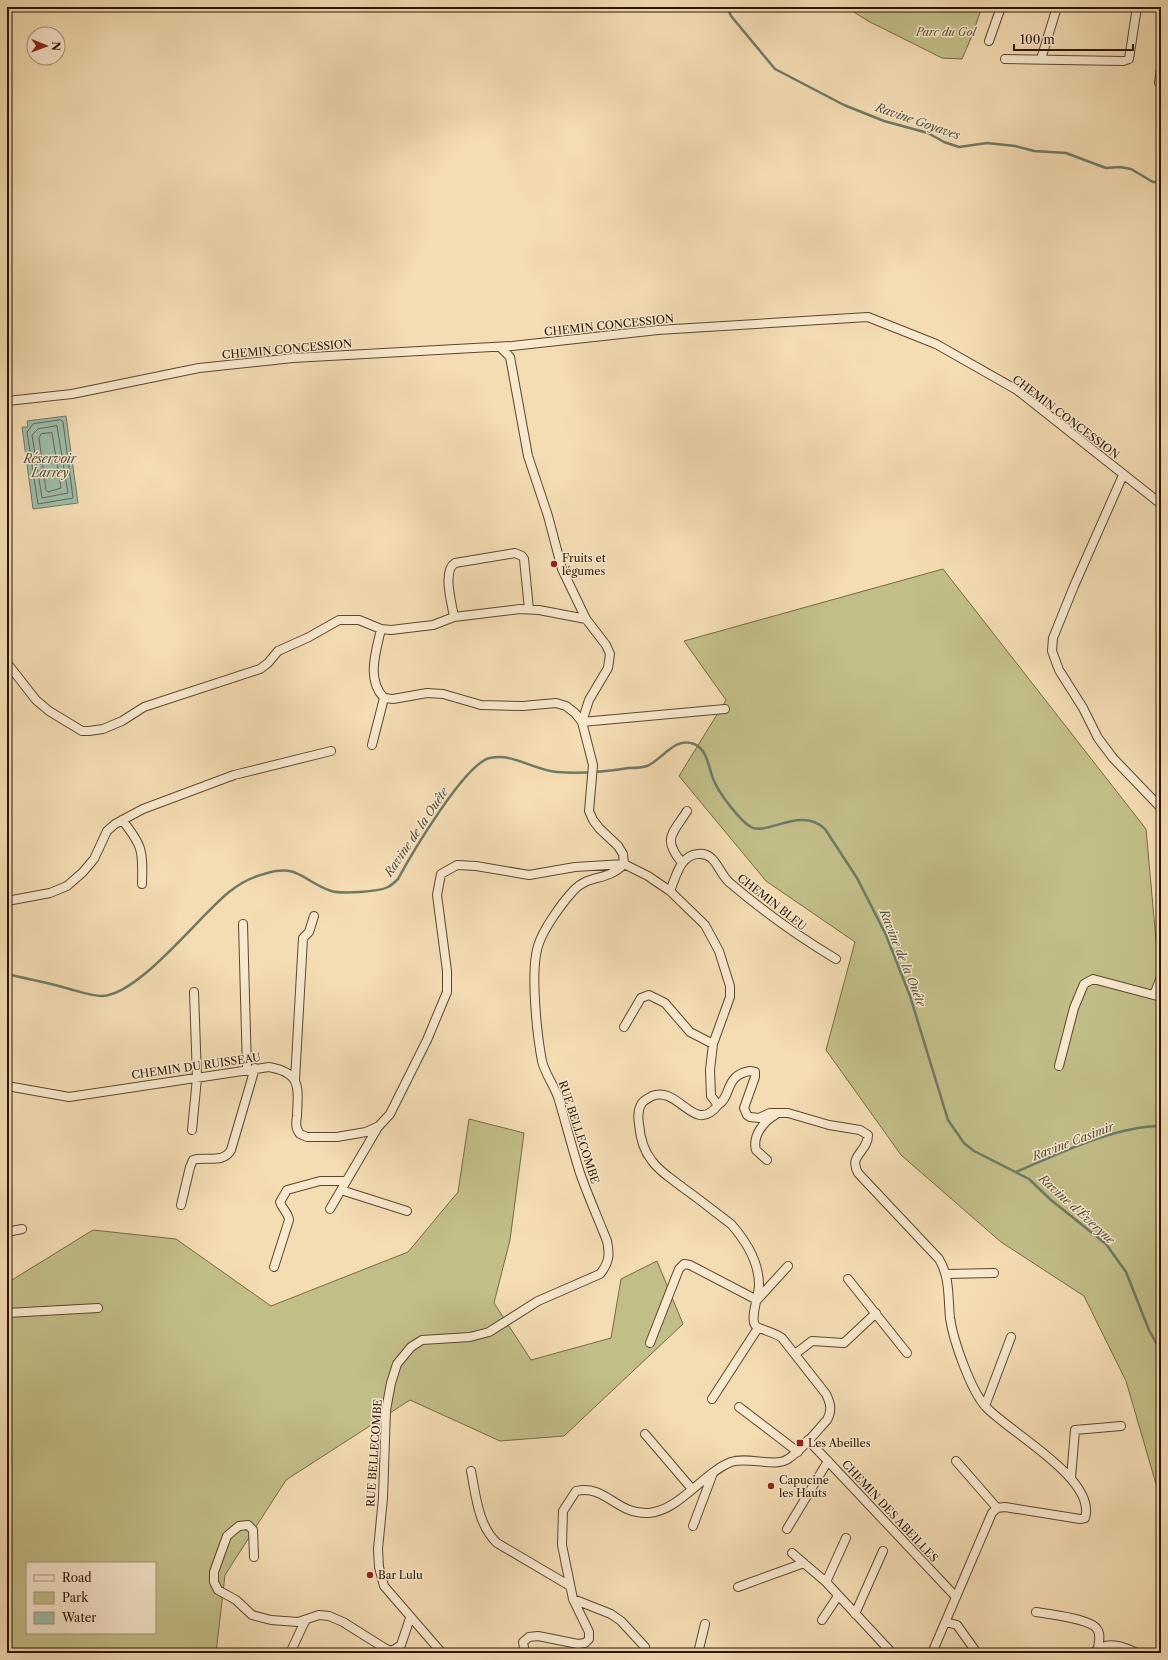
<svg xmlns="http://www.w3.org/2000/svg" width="1168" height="1660" viewBox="0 0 1168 1660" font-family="'Libre Caslon Text',serif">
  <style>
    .green { fill: #c2be88; stroke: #766a44; fill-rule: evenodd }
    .water { fill: #9dbca8; stroke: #6f7965 }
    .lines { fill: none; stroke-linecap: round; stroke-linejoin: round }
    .shore { stroke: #646854; stroke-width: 1 }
    .stream { stroke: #6f7965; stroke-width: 2.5 }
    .street-casing { stroke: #5c472d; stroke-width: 10 }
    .street { stroke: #f8e8ce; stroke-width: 8 }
    .poi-dot { fill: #8f2418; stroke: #f8e8ce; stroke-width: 1.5 }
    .labels { text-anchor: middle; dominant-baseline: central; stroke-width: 3; stroke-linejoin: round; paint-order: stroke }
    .park-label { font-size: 11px; font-style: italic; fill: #5f5030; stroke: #f8e8ce }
    .street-label { font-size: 11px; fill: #2a1500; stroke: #f8e8ce }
    .poi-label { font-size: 11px; fill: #2a1500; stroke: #f8e8ce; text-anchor: start }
    .water-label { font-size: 12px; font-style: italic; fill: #524f3b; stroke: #f8e8ce }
  </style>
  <rect width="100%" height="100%" fill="#f4dcb3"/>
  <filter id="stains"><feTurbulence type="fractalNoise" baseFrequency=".005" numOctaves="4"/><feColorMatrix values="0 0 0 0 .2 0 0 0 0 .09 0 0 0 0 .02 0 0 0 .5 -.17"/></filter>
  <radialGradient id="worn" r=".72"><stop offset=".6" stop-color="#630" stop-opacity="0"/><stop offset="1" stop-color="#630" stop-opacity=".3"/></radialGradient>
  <path class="green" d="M846 7H982L971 38 962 59 942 58 868 21Z
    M943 569 1146 829 1161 996V1501L1126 1381 1084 1296 1001 1242 901 1155 826 1050 855 942 766 881 679 776 726 700 684 641Z
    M469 1119 524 1133 510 1240 494 1303 531 1360 611 1338 621 1279 657 1261 683 1324 564 1436 500 1441 410 1400 286 1480 225 1575 216 1653H7V1283L93 1230 176 1239 271 1306 408 1252 458 1192ZM27 1563H155V1633H27Z"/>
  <path class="water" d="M66 416 78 503 33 509 22 427H28L27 421Z"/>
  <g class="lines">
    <path class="shore" d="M61 420 63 422 73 498 38 504 27 432 33 424Z
      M57 426 68 493 42 498 32 435 38 429Z
      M52 433 61 488 48 492 46 490 39 438 41 434Z"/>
    <path class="stream" d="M727 7 731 16 775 69 844 105 884 121 928 133 944 142 959 147 987 143 1015 146 1034 151 1066 153 1106 168 1120 167 1131 169 1153 182H1161
      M7 974C27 979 47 982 66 988 78 991 90 996 102 996 139 995 199 916 229 892 239 884 252 877 264 874 299 863 302 881 331 891 342 894 378 892 388 887 392 885 395 882 398 879 411 855 465 763 490 758 513 753 534 770 557 772 582 774 604 772 629 768 634 768 641 768 647 766 662 760 675 736 694 744 709 750 708 770 715 783 720 794 740 821 751 827 767 836 801 806 825 829L857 878 886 935 910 996 948 1120 964 1143 974 1151 1029 1179 1051 1200 1106 1244 1126 1272 1149 1330 1161 1352
      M1016 1172C1058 1154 1115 1126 1161 1126"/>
    <g class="street-casing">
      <path id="street" d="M989 41 1001 7
        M1005 59 1123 61 1129 59 1137 7
        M1041 59 1057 7
        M1159 83 1161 69
        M7 401 72 394 199 368 293 358 512 346 658 330 868 317 936 344 1017 390 1161 504
        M1123 475 1074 586 1053 638 1052 651 1059 670 1083 708 1098 738 1113 758 1161 808
        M454 617C452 604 442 571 455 563L515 553 522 556 524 559 529 609
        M381 629C376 652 366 679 384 698L393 699 427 693 443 694 481 705 523 706 556 703 566 706 575 713 582 722 725 709
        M7 663 36 700 49 711 82 731H89L103 729 122 721 144 707 260 669 268 663 278 651 309 637 339 620H359L381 629 391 630 433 625 454 617 520 609 539 610 586 619
        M372 745 384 698
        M122 820C143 846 143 851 142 884
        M682 863C662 838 672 835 687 811
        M670 891C676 877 680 855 698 854 716 852 718 873 730 883 763 911 799 937 836 959
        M7 901 50 893 67 886 83 872 94 859 107 831 115 824 143 809 234 775 331 751
        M243 924 247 1070
        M1154 995 1161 977
        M624 1027 641 998 649 995 665 1003 690 1032 713 1044
        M1059 1066 1074 1008 1084 984 1093 979 1161 997
        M295 1080 303 938 309 932 314 916
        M7 1086 69 1097 269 1067C302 1073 298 1087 297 1116 296 1123 295 1128 300 1134L307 1137H337L366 1132 379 1126 390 1114 427 1040 447 992V971L437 895 441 874 457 865 476 866 529 875 575 867 624 864 648 876 670 891 705 925 719 951 730 986V997L713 1044 710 1070 711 1096 718 1105C732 1097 724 1075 750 1071L755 1072V1077L744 1108 747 1115 750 1117 759 1118 770 1113H788L829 1125 860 1130 868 1135C868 1152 848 1155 858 1173L939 1259C950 1277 948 1298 950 1318 953 1340 971 1391 986 1407 1009 1432 1097 1479 1085 1518L1080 1519 1005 1507 997 1508 992 1513 932 1653
        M192 1130 197 1078 194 992
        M767 1160 756 1150C752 1136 764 1121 775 1115
        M341 1190 407 1211
        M181 1205 190 1167 193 1160C206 1156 223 1164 231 1150L255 1068
        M330 1209 378 1127
        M7 1232 22 1229
        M274 1267 289 1220C288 1212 282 1209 280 1202L287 1190 320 1181H346
        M946 1274 994 1273
        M848 1279 907 1353
        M7 1313 98 1308
        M650 1343 679 1269 684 1264 690 1265 757 1300 788 1266
        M795 1354 812 1341 844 1343 876 1313
        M712 1399 758 1328
        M985 1406 1011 1337
        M739 1407 798 1452
        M645 1434 692 1489
        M808 1440 956 1597
        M956 1461 997 1508
        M471 1471C476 1496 478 1525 497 1543L570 1586
        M1071 1478 1075 1430 1121 1426
        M693 1526 713 1473
        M787 1529 828 1461
        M792 1553 826 1582 892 1653
        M254 1557 253 1530 248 1525 239 1526 227 1536 214 1572V1582L218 1590 236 1600 252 1615 271 1620 298 1622 319 1615 329 1616 343 1622 386 1649 392 1651 401 1645 410 1618
        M826 1582 846 1538
        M738 1587 804 1563
        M573 1599 611 1614 621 1621 645 1647
        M1036 1612C1049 1614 1091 1619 1097 1629 1101 1634 1099 1642 1098 1648
        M855 1614 883 1551
        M822 1620 838 1596
        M946 1622 957 1625 977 1653
        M290 1653 305 1621
        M442 1653 384 1586 379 1567 378 1549 383 1498 386 1410 391 1383 397 1364 411 1347 422 1340 470 1337 489 1332 538 1301 600 1274C609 1263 610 1255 607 1241 598 1218 588 1196 580 1173 572 1148 566 1123 558 1097 554 1085 545 1074 542 1061 537 1035 530 971 538 946 543 929 562 903 574 890 589 874 607 882 624 864L623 854 618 846 599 828 593 820 589 811 593 765 582 722 589 700 608 668 610 654 606 645 586 619 562 569 548 516 528 456 510 357 500 347
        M525 1653 523 1642 529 1637 538 1636 578 1644 585 1643 589 1639V1632L573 1599 562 1545 563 1511 576 1491C606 1484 616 1515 649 1513 680 1510 703 1473 731 1462 748 1456 774 1468 788 1459 803 1449 815 1433 827 1420 832 1411 831 1404 826 1394L782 1338C775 1332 757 1329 755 1325 750 1317 759 1295 759 1285 759 1261 746 1241 731 1224 715 1212 699 1199 682 1187 672 1179 660 1172 652 1161 644 1151 640 1137 639 1124 638 1118 638 1109 642 1103 644 1100 649 1098 652 1096 679 1085 694 1136 718 1105
        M698 1653 705 1624
        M1093 1653C1106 1640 1123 1646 1137 1653"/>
    </g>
    <use href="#street" class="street"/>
  </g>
  <g class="poi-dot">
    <circle cx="554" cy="564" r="4"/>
    <rect x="796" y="1439" width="8" height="8" rx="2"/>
    <circle cx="771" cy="1486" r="4"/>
    <circle cx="370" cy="1575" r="4"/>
  </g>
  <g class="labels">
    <g class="park-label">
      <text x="946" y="32">Parc du Gol</text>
    </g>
    <g class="street-label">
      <text transform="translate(609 325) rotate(-6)">CHEMIN CONCESSION</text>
      <text transform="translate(287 349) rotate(-5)">CHEMIN CONCESSION</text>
      <text transform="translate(1066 417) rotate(37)">CHEMIN CONCESSION</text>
      <text transform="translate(772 902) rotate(38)">CHEMIN BLEU</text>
      <text transform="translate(196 1066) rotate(-8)">CHEMIN DU RUISSEAU</text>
      <text transform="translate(579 1132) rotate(72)">RUE BELLECOMBE</text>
      <text transform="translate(374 1453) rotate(-86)">RUE BELLECOMBE</text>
      <text transform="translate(890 1511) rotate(47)">CHEMIN DES ABEILLES</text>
    </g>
    <g class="poi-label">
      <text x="562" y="558">Fruits et<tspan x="562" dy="13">légumes</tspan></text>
      <text x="808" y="1443">Les Abeilles</text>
      <text x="779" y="1480">Capucine<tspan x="779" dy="13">les Hauts</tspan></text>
      <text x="378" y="1575">Bar Lulu</text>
    </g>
    <g class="water-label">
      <text transform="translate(918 121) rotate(19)">Ravine Goyaves</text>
      <text x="50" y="458">Réservoir<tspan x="50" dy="14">Larrey</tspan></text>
      <text transform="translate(416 832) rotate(-56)">Ravine de la Ouête</text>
      <text transform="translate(903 958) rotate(68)">Ravine de la Ouête</text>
      <text transform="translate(1073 1141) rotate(-21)">Ravine Casimir</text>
      <text transform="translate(1077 1209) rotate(42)">Ravine d'Éveryne</text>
    </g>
  </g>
  <rect width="1168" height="1660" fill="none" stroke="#f4dcb3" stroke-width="24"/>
  <rect x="8" y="8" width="1152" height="1644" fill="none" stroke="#2a1500" stroke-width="2"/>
  <rect x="12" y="12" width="1144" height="1636" fill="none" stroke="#2a1500"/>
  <rect x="26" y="1562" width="130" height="72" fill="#f8e8ce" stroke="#a6947c"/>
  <rect x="34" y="1575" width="20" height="6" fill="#f8e8ce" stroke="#a6947c"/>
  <text x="62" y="1582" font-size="12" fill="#2a1500">Road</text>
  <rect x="34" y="1592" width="20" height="12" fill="#c2be88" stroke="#a6947c"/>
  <text x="62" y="1602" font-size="12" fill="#2a1500">Park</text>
  <rect x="34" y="1612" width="20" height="12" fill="#9dbca8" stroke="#a6947c"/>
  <text x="62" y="1622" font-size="12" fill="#2a1500">Water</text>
  <g transform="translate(46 46) rotate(91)"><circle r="19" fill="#f8e8ce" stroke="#a6947c"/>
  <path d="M0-3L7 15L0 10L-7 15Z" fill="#8f2418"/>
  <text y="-6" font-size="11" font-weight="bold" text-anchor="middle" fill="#2a1500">N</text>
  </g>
  <path d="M1014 44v6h119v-6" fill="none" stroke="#2a1500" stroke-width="2"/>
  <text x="1020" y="44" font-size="12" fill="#2a1500" stroke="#f8e8ce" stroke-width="3" paint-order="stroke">100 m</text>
  <rect width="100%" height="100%" filter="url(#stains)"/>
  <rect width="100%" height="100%" fill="url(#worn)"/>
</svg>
